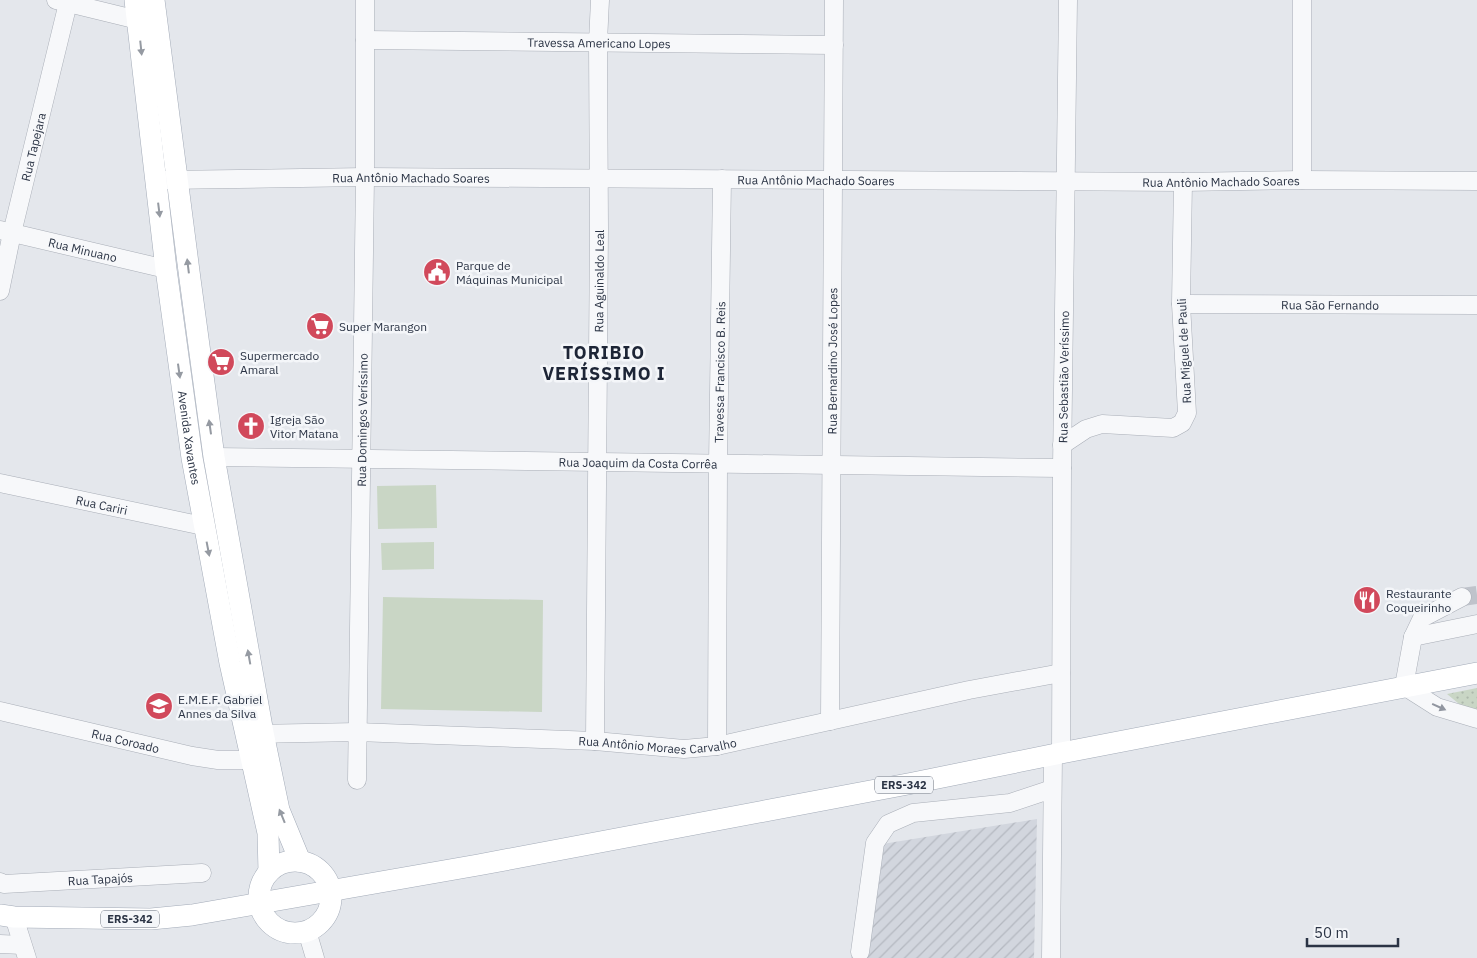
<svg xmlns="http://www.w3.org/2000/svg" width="1477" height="958" viewBox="0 0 1477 958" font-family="'IBM Plex Sans',sans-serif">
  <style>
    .industrial { fill: url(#industrial-furrows) }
    .grass { fill: url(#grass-dots) }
    .pitch { fill: #c9d6c5 }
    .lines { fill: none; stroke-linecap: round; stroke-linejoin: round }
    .minor-tunnel { stroke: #bfc3cb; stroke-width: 18; stroke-dasharray: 18 9; stroke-linecap: butt }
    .minor-casing { stroke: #a9aeb7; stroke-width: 19 }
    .major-casing { stroke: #a3abb8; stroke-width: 22 }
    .minor { stroke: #f7f8fa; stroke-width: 18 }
    .major { stroke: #fff; stroke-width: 21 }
    .oneway { fill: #959aa2 }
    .oneway2 { fill: #9196a0 }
    .labels { text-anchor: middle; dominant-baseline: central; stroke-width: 5; stroke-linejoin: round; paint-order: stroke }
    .shield { fill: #f4f6f9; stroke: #676e7b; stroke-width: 1 }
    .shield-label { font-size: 11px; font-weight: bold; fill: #2b3445 }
    .street-label { font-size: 12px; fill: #2b3445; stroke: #f4f6f9 }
    .poi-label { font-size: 12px; fill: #2b3445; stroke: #f4f6f9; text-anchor: start }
    .district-label { font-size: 18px; font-weight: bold; letter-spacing: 1px; fill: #1d2536; stroke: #f4f6f9 }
  </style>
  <defs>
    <pattern id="industrial-furrows" width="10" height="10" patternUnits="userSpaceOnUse" patternTransform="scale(1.25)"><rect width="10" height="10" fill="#d2d6de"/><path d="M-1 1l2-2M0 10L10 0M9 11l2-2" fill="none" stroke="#b4b8c0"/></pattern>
    <pattern id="grass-dots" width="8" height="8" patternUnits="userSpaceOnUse" patternTransform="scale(1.25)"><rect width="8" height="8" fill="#c9d6c5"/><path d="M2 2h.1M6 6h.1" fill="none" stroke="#adb8ab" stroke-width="1.8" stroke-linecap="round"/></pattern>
  </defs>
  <rect width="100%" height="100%" fill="#e4e7ec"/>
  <path class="industrial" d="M1037 819 1034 958H851L870 846Z"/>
  <path class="grass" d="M1477 688V712L1464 708 1447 694Z"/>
  <path class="pitch" d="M436 485 437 528 378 529 377 486Z
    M434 542V569L382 570 381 543Z
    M383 597 543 600 542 712 381 709Z"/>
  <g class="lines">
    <path class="minor-tunnel" d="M1462 597 1477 595"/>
    <g class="minor-casing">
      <g id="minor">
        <path d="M56 0 138 20"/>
        <path d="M1302 0V180"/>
        <path id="s1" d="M365 40 834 45"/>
        <path id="s2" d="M165 180 365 177 1183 182 1302 180 1477 181"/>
        <path id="s3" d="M0 230 166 269"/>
        <path id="s4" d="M0 291 12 233 68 3"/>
        <path id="s5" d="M1181 304 1477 305"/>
        <path d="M1062 445 1086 429 1102 424 1173 428 1182 423 1187 413 1181 304 1183 182"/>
        <path id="s6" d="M214 457 1062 468"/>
        <path id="s7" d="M0 483 203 526"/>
        <path d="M1462 597 1422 618 1413 637 1404 686 1437 707 1477 719"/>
        <path d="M1413 637 1477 624"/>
        <path id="s8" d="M0 711 192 756 218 760H264"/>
        <path id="s9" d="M830 721 834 0"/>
        <path id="s10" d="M250 734 357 732 595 741 684 749 717 746 969 690 1061 673"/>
        <path id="s11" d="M595 741 599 229 598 42 600 0"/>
        <path id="s12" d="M717 746 718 465 722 179"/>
        <path id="s13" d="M1061 753 1062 468 1068 0"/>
        <path id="s14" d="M357 780 365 177V0"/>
        <path id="s15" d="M0 882 4 884 202 873"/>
        <path d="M14 917 27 958"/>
        <path d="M307 931 315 958"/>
        <path d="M0 944 22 945"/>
        <path d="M860 952 875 843 888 824 913 813 1010 803 1052 789"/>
        <path d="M1051 958 1053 754"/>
      </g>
    </g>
    <g class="major-casing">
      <g id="major">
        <path id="s16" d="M135 0 166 269 192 458 230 663 268 833 269 872"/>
        <path d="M154 0 190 279 214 457 263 733 279 810 300 861"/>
        <circle cx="295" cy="897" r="36"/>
        <path d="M0 915 14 917 151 919 192 915 478 865 913 783 1061 753 1477 673"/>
      </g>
    </g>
    <use href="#minor" class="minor"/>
    <use href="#major" class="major"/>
  </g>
  <defs><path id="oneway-solid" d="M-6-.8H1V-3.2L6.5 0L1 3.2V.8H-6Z" transform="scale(1.25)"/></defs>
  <g class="oneway">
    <use href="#oneway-solid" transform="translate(141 48) rotate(84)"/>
    <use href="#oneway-solid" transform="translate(159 210) rotate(83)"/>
    <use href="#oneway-solid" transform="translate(188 266) rotate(-97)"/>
    <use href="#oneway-solid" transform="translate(179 371) rotate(82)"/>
    <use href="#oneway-solid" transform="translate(210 427) rotate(-98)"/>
    <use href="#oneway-solid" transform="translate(208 549) rotate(79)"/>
    <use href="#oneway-solid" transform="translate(249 657) rotate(-100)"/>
    <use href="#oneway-solid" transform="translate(282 816) rotate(-112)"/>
  </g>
  <use class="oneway2" href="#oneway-solid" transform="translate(1439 707) rotate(24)"/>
  <defs>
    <g id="civic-disc" transform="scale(1.4375)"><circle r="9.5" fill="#d1495b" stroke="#f4f6f9"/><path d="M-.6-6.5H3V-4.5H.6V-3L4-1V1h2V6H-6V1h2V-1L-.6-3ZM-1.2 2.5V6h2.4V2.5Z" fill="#fff"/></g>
    <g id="supermarket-disc" transform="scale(1.4375)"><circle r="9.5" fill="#d1495b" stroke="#f4f6f9"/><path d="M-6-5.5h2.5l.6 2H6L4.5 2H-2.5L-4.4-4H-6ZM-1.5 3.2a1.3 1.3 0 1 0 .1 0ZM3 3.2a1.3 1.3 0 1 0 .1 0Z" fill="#fff"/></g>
    <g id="church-disc" transform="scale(1.4375)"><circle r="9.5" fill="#d1495b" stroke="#f4f6f9"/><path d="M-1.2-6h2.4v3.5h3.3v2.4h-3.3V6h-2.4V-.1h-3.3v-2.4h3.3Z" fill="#fff"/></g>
    <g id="restaurant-disc" transform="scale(1.4375)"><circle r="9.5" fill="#d1495b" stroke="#f4f6f9"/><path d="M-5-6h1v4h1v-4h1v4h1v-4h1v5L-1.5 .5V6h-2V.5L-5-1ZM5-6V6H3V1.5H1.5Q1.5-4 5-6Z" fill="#fff"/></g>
    <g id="school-disc" transform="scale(1.4375)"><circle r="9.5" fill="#d1495b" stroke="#f4f6f9"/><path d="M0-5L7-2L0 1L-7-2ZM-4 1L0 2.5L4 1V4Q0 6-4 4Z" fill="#fff"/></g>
  </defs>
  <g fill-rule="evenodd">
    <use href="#civic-disc" x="437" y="272"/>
    <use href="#supermarket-disc" x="320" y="326"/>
    <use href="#supermarket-disc" x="221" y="362"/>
    <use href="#church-disc" x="251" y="426"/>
    <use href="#restaurant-disc" x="1367" y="600"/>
    <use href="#school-disc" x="159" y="706"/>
  </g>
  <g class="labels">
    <g class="shield">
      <rect x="875" y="776.5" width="58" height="17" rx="4"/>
      <rect x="101" y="910.5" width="58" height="17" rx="4"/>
    </g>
    <g class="shield-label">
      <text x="904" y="785">ERS-342</text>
      <text x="130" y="919">ERS-342</text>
    </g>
    <g class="street-label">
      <text stroke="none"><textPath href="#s1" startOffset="234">Travessa Americano Lopes</textPath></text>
      <text stroke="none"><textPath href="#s4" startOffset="148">Rua Tapejara</textPath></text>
      <text stroke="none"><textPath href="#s2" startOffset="246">Rua Antônio Machado Soares</textPath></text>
      <text stroke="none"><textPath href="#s2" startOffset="651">Rua Antônio Machado Soares</textPath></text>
      <text stroke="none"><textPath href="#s2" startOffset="1056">Rua Antônio Machado Soares</textPath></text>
      <text stroke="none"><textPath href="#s3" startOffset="85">Rua Minuano</textPath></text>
      <text stroke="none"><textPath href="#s11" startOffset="460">Rua Aguinaldo Leal</textPath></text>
      <text stroke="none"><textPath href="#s5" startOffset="149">Rua São Fernando</textPath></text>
      <text transform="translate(1184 351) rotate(-93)">Rua Miguel de Pauli</text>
      <text stroke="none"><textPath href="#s9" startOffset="360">Rua Bernardino José Lopes</textPath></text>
      <text stroke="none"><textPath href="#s12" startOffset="374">Travessa Francisco B. Reis</textPath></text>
      <text stroke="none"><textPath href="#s13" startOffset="376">Rua Sebastião Veríssimo</textPath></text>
      <text stroke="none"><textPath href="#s14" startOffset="360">Rua Domingos Veríssimo</textPath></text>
      <text stroke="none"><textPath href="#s16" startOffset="441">Avenida Xavantes</textPath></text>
      <text stroke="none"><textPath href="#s6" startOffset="424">Rua Joaquim da Costa Corrêa</textPath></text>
      <text stroke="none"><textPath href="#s7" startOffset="104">Rua Cariri</textPath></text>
      <text stroke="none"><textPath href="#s8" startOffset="129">Rua Coroado</textPath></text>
      <text stroke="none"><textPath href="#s10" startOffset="408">Rua Antônio Moraes Carvalho</textPath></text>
      <text stroke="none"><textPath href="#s15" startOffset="101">Rua Tapajós</textPath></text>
    </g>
    <g class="poi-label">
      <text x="456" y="265">Parque de<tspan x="456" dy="14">Máquinas Municipal</tspan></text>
      <text x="339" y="326">Super Marangon</text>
      <text x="240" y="355">Supermercado<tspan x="240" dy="14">Amaral</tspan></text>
      <text x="270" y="419">Igreja São<tspan x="270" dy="14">Vitor Matana</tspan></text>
      <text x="1386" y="593">Restaurante<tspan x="1386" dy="14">Coqueirinho</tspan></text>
      <text x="178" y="699">E.M.E.F. Gabriel<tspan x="178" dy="14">Annes da Silva</tspan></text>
    </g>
    <g class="district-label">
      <text x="604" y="352">TORIBIO<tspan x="604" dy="21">VERÍSSIMO I</tspan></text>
    </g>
  </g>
  <path d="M1307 938v8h91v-8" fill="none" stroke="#2b3445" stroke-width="2.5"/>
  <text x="1314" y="938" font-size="15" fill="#2b3445" stroke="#f4f6f9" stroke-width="4" paint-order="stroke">50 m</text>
</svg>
